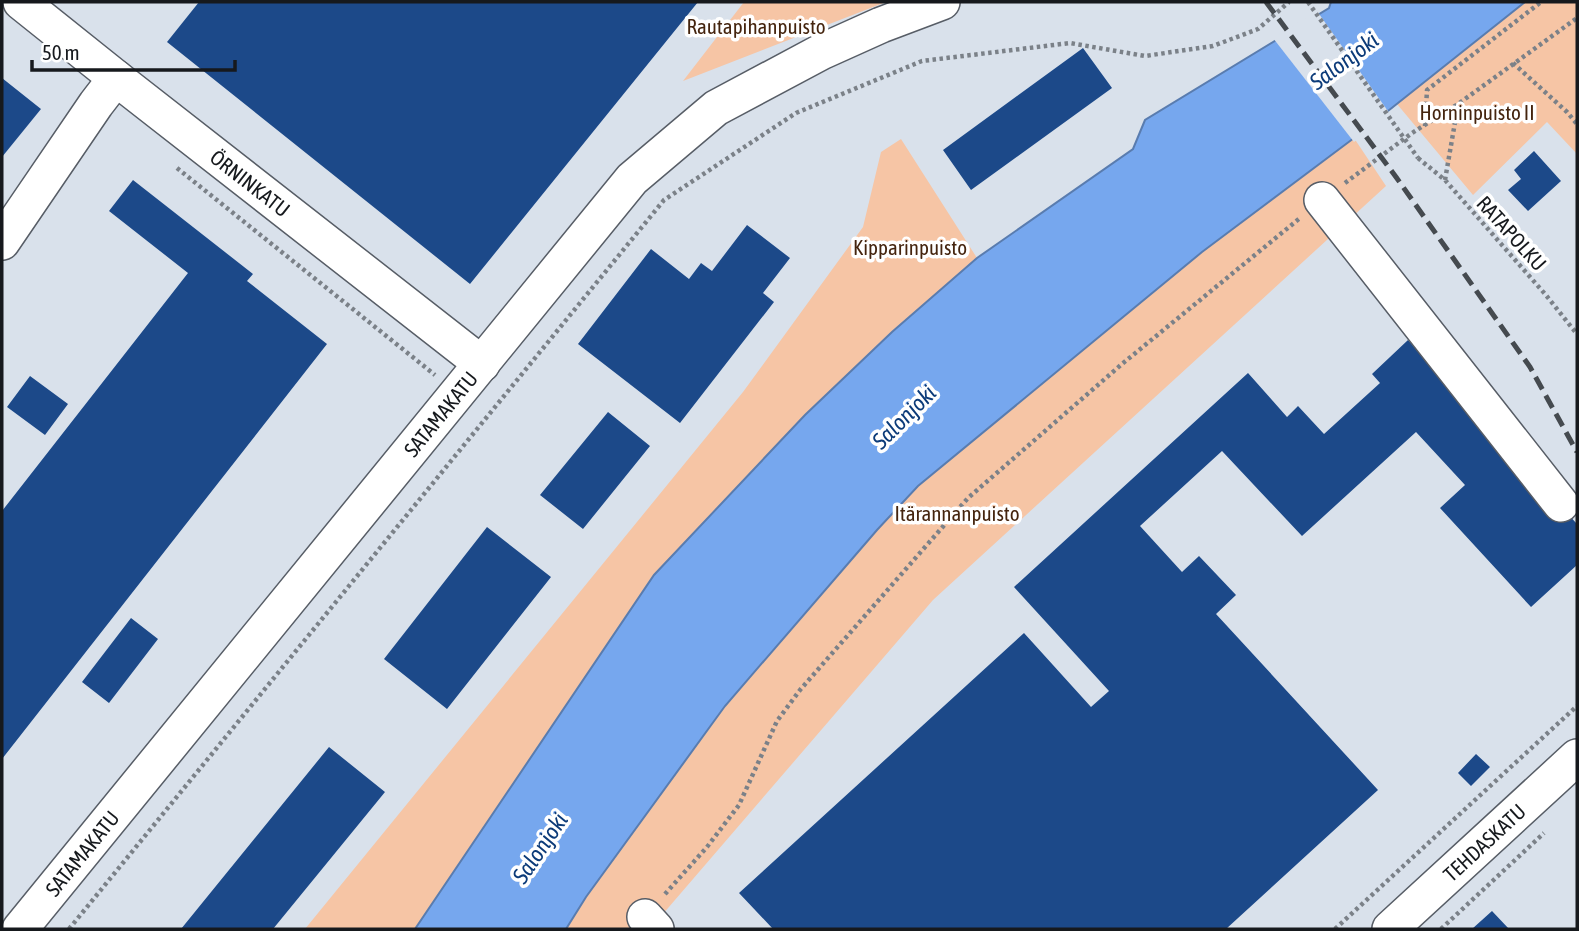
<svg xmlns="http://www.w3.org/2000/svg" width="1579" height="931" viewBox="0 0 1579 931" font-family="'Asap Condensed',sans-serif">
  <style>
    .green { fill: #f6c5a5 }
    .water { fill: #76a7ee; stroke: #597caf; stroke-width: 2 }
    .pier { fill: #d9e1eb }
    .building { fill: #1c4989 }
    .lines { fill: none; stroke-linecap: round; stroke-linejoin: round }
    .minor-casing { stroke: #575d66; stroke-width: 38 }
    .path { stroke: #7b8188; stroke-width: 4.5; stroke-dasharray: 3.5 3.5; stroke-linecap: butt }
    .minor { stroke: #fff; stroke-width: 35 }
    .rail { stroke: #454a4f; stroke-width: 5; stroke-dasharray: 14 7; stroke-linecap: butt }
    .path-bridge { stroke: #7b8188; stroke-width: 4.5; stroke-dasharray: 3.5 3.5; stroke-linecap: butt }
    .labels { text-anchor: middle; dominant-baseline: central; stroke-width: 7; stroke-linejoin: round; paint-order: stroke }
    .park-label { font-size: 21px; fill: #44240e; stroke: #fff }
    .street-label { font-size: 21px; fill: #16191d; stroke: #fff }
    .water-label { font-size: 23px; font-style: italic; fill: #0c3b79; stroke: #fff }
  </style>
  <rect width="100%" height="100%" fill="#d9e1eb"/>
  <path class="green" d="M744 2H886L683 81Z
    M1525 2H1577V154L1547 122 1473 195 1397 104Z
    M1354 138 1386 186 933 600 650 929H566L586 897 725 706 877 530 918 486 1202 252Z
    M901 139 977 258 892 332 805 415 654 575 415 929H305L743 392 863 227 881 152Z"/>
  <path class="water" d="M1331 2H1525L1354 138 1202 252 918 486 877 530 725 706 586 897 566 929H415L654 575 805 415 892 332 977 258 1133 149 1145 120 1329 8Z"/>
  <path class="pier" d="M1317 11 1390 114 1354 142 1273 38Z"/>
  <path class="building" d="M199 2H698L470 284 167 42Z
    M1083 48 1112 88 971 190 943 150Z
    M2 78 41 109 2 157Z
    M1534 151 1561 181 1528 211 1508 190 1521 179 1514 170Z
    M133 180 253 274 247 281 327 344 2 759V511L188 273 109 211Z
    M747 225 790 258 763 293 774 302 680 423 578 344 651 249 689 279 701 263 712 271Z
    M1408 340 1577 524V565L1531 607 1440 508 1465 485 1416 432 1302 536 1222 451 1140 526 1182 572 1199 556 1236 595 1216 614 1378 790 1226 929H773L739 893 1024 633 1091 707 1109 691 1014 587 1248 373 1287 417 1298 406 1324 434 1380 383 1372 374Z
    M30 376 68 404 45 435 7 407Z
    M608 412 650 446 583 529 540 495Z
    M487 527 551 577 447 709 384 659Z
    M131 618 158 639 109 703 82 682Z
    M329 747 385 792 273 929H181Z
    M1476 754 1490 767 1471 786 1458 773Z
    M1492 911 1509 929H1472Z"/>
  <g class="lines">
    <g class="minor-casing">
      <g id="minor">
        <path id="s1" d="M21 2 116 78 482 364"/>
        <path d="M1322 200 1561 504"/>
        <path d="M2 242 96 104 116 78"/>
        <path d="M645 917 656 929"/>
        <path id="s2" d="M20 929 632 179 716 108 821 52 881 25 942 2"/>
        <path id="s3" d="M1390 929 1577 757"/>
      </g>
    </g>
    <path class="path" d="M1513 63 1567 112 1577 124
      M1425 126 1427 90 1541 2
      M1418 158 1445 180 1545 294 1577 334
      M177 168 435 375
      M1445 180 1458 105
      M1345 183 1412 133 1458 104 1577 18
      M665 894 707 847 739 805 777 721 800 690 968 498 1122 364 1300 218
      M69 929 664 200 796 113 922 61 1070 43 1145 56 1213 46 1258 29 1289 2
      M1335 929 1577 706
      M1441 929 1544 833"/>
    <use href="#minor" class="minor"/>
    <path class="rail" d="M1266 2 1396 177 1530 367 1577 452"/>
    <path class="path-bridge" d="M1308 2 1418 158"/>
  </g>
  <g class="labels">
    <g class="park-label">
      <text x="756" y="26">Rautapihanpuisto</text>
      <text x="1477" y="112">Horninpuisto II</text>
      <text x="910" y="247">Kipparinpuisto</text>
      <text x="957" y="513">Itärannanpuisto</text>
    </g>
    <g class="street-label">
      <text stroke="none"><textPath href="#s1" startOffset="292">ÖRNINKATU</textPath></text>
      <text transform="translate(1512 233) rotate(48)">RATAPOLKU</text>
      <text stroke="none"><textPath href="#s2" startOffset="665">SATAMAKATU</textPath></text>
      <text stroke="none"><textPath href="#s3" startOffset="128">TEHDASKATU</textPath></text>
      <text stroke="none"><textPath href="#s2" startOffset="98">SATAMAKATU</textPath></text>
    </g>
    <g class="water-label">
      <text transform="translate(1344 61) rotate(-37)">Salonjoki</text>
      <text transform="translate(904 417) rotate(-45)">Salonjoki</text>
      <text transform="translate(540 848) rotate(-56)">Salonjoki</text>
    </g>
  </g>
  <rect width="1579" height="931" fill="none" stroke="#16191d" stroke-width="7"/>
  <path d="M32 60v10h203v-10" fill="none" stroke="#16191d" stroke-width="3.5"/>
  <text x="42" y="60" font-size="21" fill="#16191d" stroke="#ffffff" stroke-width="5" paint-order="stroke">50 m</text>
</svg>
